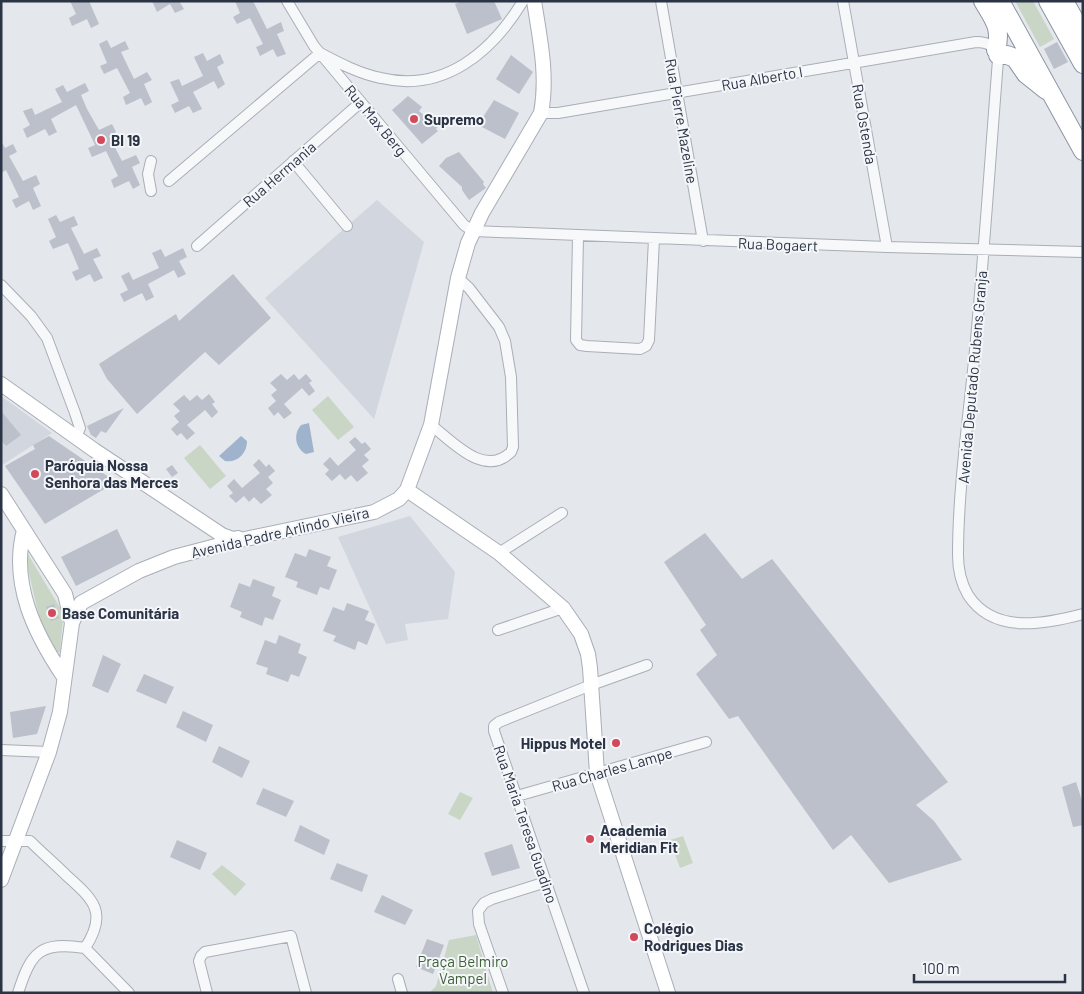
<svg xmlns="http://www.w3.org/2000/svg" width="1084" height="994" viewBox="0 0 1084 994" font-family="Barlow,sans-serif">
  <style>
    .built { fill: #d2d6de }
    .green { fill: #c9d6c5 }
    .water { fill: #9fb4cc }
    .building { fill: #bbc0ca }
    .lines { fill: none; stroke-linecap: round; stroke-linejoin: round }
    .street-casing { stroke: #a9aeb7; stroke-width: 12 }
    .secondary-casing { stroke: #a9aeb7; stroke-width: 16 }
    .highway-casing { stroke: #8b94a3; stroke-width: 20 }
    .street { stroke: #f7f8fa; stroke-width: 10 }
    .secondary { stroke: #fff; stroke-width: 14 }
    .highway { stroke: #fff; stroke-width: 18 }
    .poi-dot { fill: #d1495b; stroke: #f4f6f9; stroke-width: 2 }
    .labels { text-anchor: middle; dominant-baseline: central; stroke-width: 4; stroke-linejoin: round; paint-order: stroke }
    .street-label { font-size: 15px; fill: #2b3445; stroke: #f4f6f9 }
    .poi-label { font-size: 15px; font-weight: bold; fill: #2b3445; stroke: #f4f6f9; text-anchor: start }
    .park-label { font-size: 15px; fill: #3f6138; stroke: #f4f6f9 }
  </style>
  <rect width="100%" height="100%" fill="#e4e7ec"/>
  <path class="built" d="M377 200 424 242 374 419 265 298Z
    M1 396 52 433 2 465 1 464Z
    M410 516 455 572 448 619 405 624 408 640 386 644 338 537Z"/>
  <path class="green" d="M1015 1H1033L1054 39 1040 47Z
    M328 396 354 427 338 440 312 410Z
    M200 445 226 476 210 489 184 458Z
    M26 551 62 611 63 619 60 651 58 653H56L41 625 24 552Z
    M460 792 473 798 460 820 448 814Z
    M683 836 693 863 680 868 670 840Z
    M222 865 246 884 235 896 212 874Z
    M476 935 493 993H429L436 986 449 940Z"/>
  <path class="water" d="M309 423 314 452 306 454C295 448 293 434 301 425Z
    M241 436 247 441C247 454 237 463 225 461L219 456Z"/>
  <path class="building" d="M70 1H89L99 24 91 28 87 19 72 26 69 18 76 14Z
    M152 1H179L184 9 175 13 170 4 157 12Z
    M235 1H253L267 29 281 22 284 31 277 34 286 54 277 57 273 49 260 56 256 47 263 44 250 18 237 24 233 17 240 13Z
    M462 1H494L502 19 467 34 455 4Z
    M107 40 111 48 125 41 129 49 121 52 134 79 147 72 152 80 144 84 152 102 145 106 141 98 126 105 123 97 130 93 117 68 104 74 100 66 107 63 99 44Z
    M1057 42 1068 62 1054 69 1044 49Z
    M203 53 207 61 220 54 224 63 217 67 225 84 218 89 214 81 193 92 202 109 193 113 189 106 175 113 171 105 179 101 170 82 179 79 182 86 203 76 194 57Z
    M511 55 533 72 519 94 496 79Z
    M85 83 89 91 81 95 87 109 99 130 112 124 116 132 109 136 122 161 136 155 140 163 132 167 140 185 133 189 129 181 114 188 111 180 118 176 106 151 92 157 88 148 95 145 76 105 51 119 57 132 49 136 45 129 27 138 23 129 30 125 23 111 32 108 35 115 62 102 55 89 63 85 67 92Z
    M408 96 422 107 419 111 429 120 433 117 439 125 436 129 438 131 422 144 392 110Z
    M494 100 519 113 505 139 478 125Z
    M1 141 5 148 13 144 17 152 9 156 23 181 36 175 40 184 33 188 41 206 33 210 29 201 16 208 12 200 19 197 6 170 1 173Z
    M459 152 484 182 483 184 486 188 469 200 462 190V187L439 166 446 158Z
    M56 215 60 222 74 216 78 225 71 228 84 254 97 248 101 256 93 259 103 278 94 282 90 274 76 281 72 272 79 269 68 243 53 249 49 241 56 237 48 219Z
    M183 248 187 257 179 261 186 274 178 278 174 270 148 284 154 297 146 301 142 293 124 302 120 294 128 290 121 276 129 272 133 280 159 268 152 253 161 249 165 257Z
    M233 274 271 318 219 365 205 352 137 414 107 379 99 364 176 314 179 321Z
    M281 374 287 380 294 374 299 380 306 374 312 381 309 383 315 391 309 396 302 388 284 404 292 413 284 419 278 412 274 416 268 408 276 401 271 395 277 390 270 383Z
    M209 394 215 402 212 404 218 412 212 418 205 410 187 425 195 433 187 440 181 433 177 436 171 429 179 422 174 416 180 411 173 404 184 395 190 401 197 395 202 400Z
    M124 408 106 433 101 431 96 438 91 435 87 426Z
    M1 411 21 435 6 446 1 440Z
    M49 436 116 482 45 524 5 466 35 449 33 445Z
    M355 437 362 444 365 442 371 449 364 455 369 460 362 466 368 473 357 482 351 475 345 480 340 474 332 481 325 474 329 470 323 464 330 457 338 466 356 450 349 442Z
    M259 459 266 467 269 464 275 471 268 477 273 483 266 489 272 495 261 504 254 497 249 502 244 496 236 503 229 496 233 493 227 486 234 479 242 488 260 473 253 465Z
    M172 465 178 473 172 477 166 469Z
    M117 529 131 558 76 586 61 557Z
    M705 533 742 579 772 559 948 782 916 805 934 821 962 860 889 883 851 835 833 850 738 716 729 719 696 674 717 655 700 630 706 625 664 562Z
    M309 549 331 557 327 566 337 570 329 590 320 587 317 595 296 587 298 582 285 577 295 553 306 557Z
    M253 579 275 587 272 596 281 600 273 620 265 617 262 626 240 617 242 612 230 607 239 583 250 587Z
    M347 603 369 611 365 620 375 624 367 645 358 641 355 650 333 641 336 636 323 631 333 607 344 611Z
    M54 604 59 618 51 621 46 607Z
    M279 635 301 644 298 653 307 657 299 677 291 674 288 682 266 674 268 668 256 664 265 640 276 644Z
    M103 655 121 664 108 693 92 686Z
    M144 674 174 687 166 704 136 691Z
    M46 706 37 734 13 738 10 712Z
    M183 711 213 725 206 742 176 727Z
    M219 746 250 761 242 778 212 762Z
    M1076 782 1083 804V825L1073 827 1062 787Z
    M263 788 294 801 286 817 256 804Z
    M300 825 330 840 324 855 294 841Z
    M177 840 207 853 200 870 170 857Z
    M512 844 520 868 492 876 484 853Z
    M337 863 368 875 362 892 330 879Z
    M382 895 413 910 405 925 374 912Z
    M427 939 444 945 433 974 416 967Z"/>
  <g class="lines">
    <g class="street-casing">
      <path id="street" d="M287 1 314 46 464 225 473 231 887 247 1083 252
        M661 1 703 241
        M843 1 887 247
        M541 113H558L976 42C988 42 998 47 998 60 991 149 985 239 977 328 971 403 958 481 958 555 958 569 961 583 968 595 994 635 1045 624 1083 614
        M293 161 347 226
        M169 181 320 53C339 63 360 74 381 78 444 93 492 52 523 1
        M151 191 148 174 151 161
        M578 236 576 340 580 345 587 346 640 349 646 346 649 340 654 239
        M197 246 361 102
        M1 285 31 316 47 338 75 413 80 428 76 438
        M431 425C453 442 484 478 511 452L513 447 511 377 505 341 499 327 469 288 458 278
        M499 553 562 513
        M498 630 563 608
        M1 750 49 752
        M517 796 706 742
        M1 841H30C42 853 55 864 67 876 94 900 108 913 85 948L129 993
        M398 979 402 993
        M18 993C31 952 40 941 85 948
        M207 993 199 961 201 956 205 952 291 936 306 993
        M503 993 479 924 478 911 484 903 492 899 546 882
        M584 993 494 731V726L499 722 591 685 647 665"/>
    </g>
    <g class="secondary-casing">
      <path id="secondary" d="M1 384 94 450 222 535 233 539 238 538
        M407 490 499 553 563 608 581 634 588 654 590 668 597 773 668 993
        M1 494 65 594 72 623
        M24 530C10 584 35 634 64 677
        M1 880 49 752 60 712 72 623 81 603 139 571 174 557 231 542 374 512 399 499 407 490 431 425 458 278 468 243 482 213 541 113C548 76 540 39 534 1"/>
    </g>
    <g class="highway-casing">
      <path id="highway" d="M983 1C994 20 1002 28 996 50
        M1000 1 1083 151
        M1048 1 1083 64
        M1064 1 1083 35
        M998 55H1007L1015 58 1026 74 1046 90"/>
    </g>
    <use href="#street" class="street"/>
    <use href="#secondary" class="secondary"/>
    <use href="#highway" class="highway"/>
  </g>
  <g class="poi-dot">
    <circle cx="414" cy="119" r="5"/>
    <circle cx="101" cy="140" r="5"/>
    <circle cx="35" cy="474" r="5"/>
    <circle cx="52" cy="613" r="5"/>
    <circle cx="616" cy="743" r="5"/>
    <circle cx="590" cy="839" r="5"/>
    <circle cx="634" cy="937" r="5"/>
  </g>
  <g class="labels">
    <g class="street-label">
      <text transform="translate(762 78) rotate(-10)">Rua Alberto I</text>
      <text transform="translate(376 120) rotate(50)">Rua Max Berg</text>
      <text transform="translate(682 121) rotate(80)">Rua Pierre Mazeline</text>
      <text transform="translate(865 124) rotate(80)">Rua Ostenda</text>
      <text transform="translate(279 174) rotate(-41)">Rua Hermania</text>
      <text transform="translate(778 244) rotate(2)">Rua Bogaert</text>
      <text transform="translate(972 377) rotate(-85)">Avenida Deputado Rubens Granja</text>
      <text transform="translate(280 532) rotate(-13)">Avenida Padre Arlindo Vieira</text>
      <text transform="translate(612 769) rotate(-16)">Rua Charles Lampe</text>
      <text transform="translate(526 824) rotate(71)">Rua Maria Teresa Guadino</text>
    </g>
    <g class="poi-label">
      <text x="424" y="119">Supremo</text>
      <text x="111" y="140">Bl 19</text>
      <text x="45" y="465">Paróquia Nossa<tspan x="45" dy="17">Senhora das Merces</tspan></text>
      <text x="62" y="613">Base Comunitária</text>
      <text x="606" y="743" text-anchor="end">Hippus Motel</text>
      <text x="600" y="830">Academia<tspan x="600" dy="17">Meridian Fit</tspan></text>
      <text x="644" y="928">Colégio<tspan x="644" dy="17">Rodrigues Dias</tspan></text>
    </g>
    <g class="park-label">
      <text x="463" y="961">Praça Belmiro<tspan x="463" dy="17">Vampel</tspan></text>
    </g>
  </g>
  <rect width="1084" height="994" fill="none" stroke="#2b3445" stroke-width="5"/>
  <path d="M914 974v8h151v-8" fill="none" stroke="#2b3445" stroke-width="2.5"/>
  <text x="922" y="974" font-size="15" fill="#2b3445" stroke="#f4f6f9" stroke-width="4" paint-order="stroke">100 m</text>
</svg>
